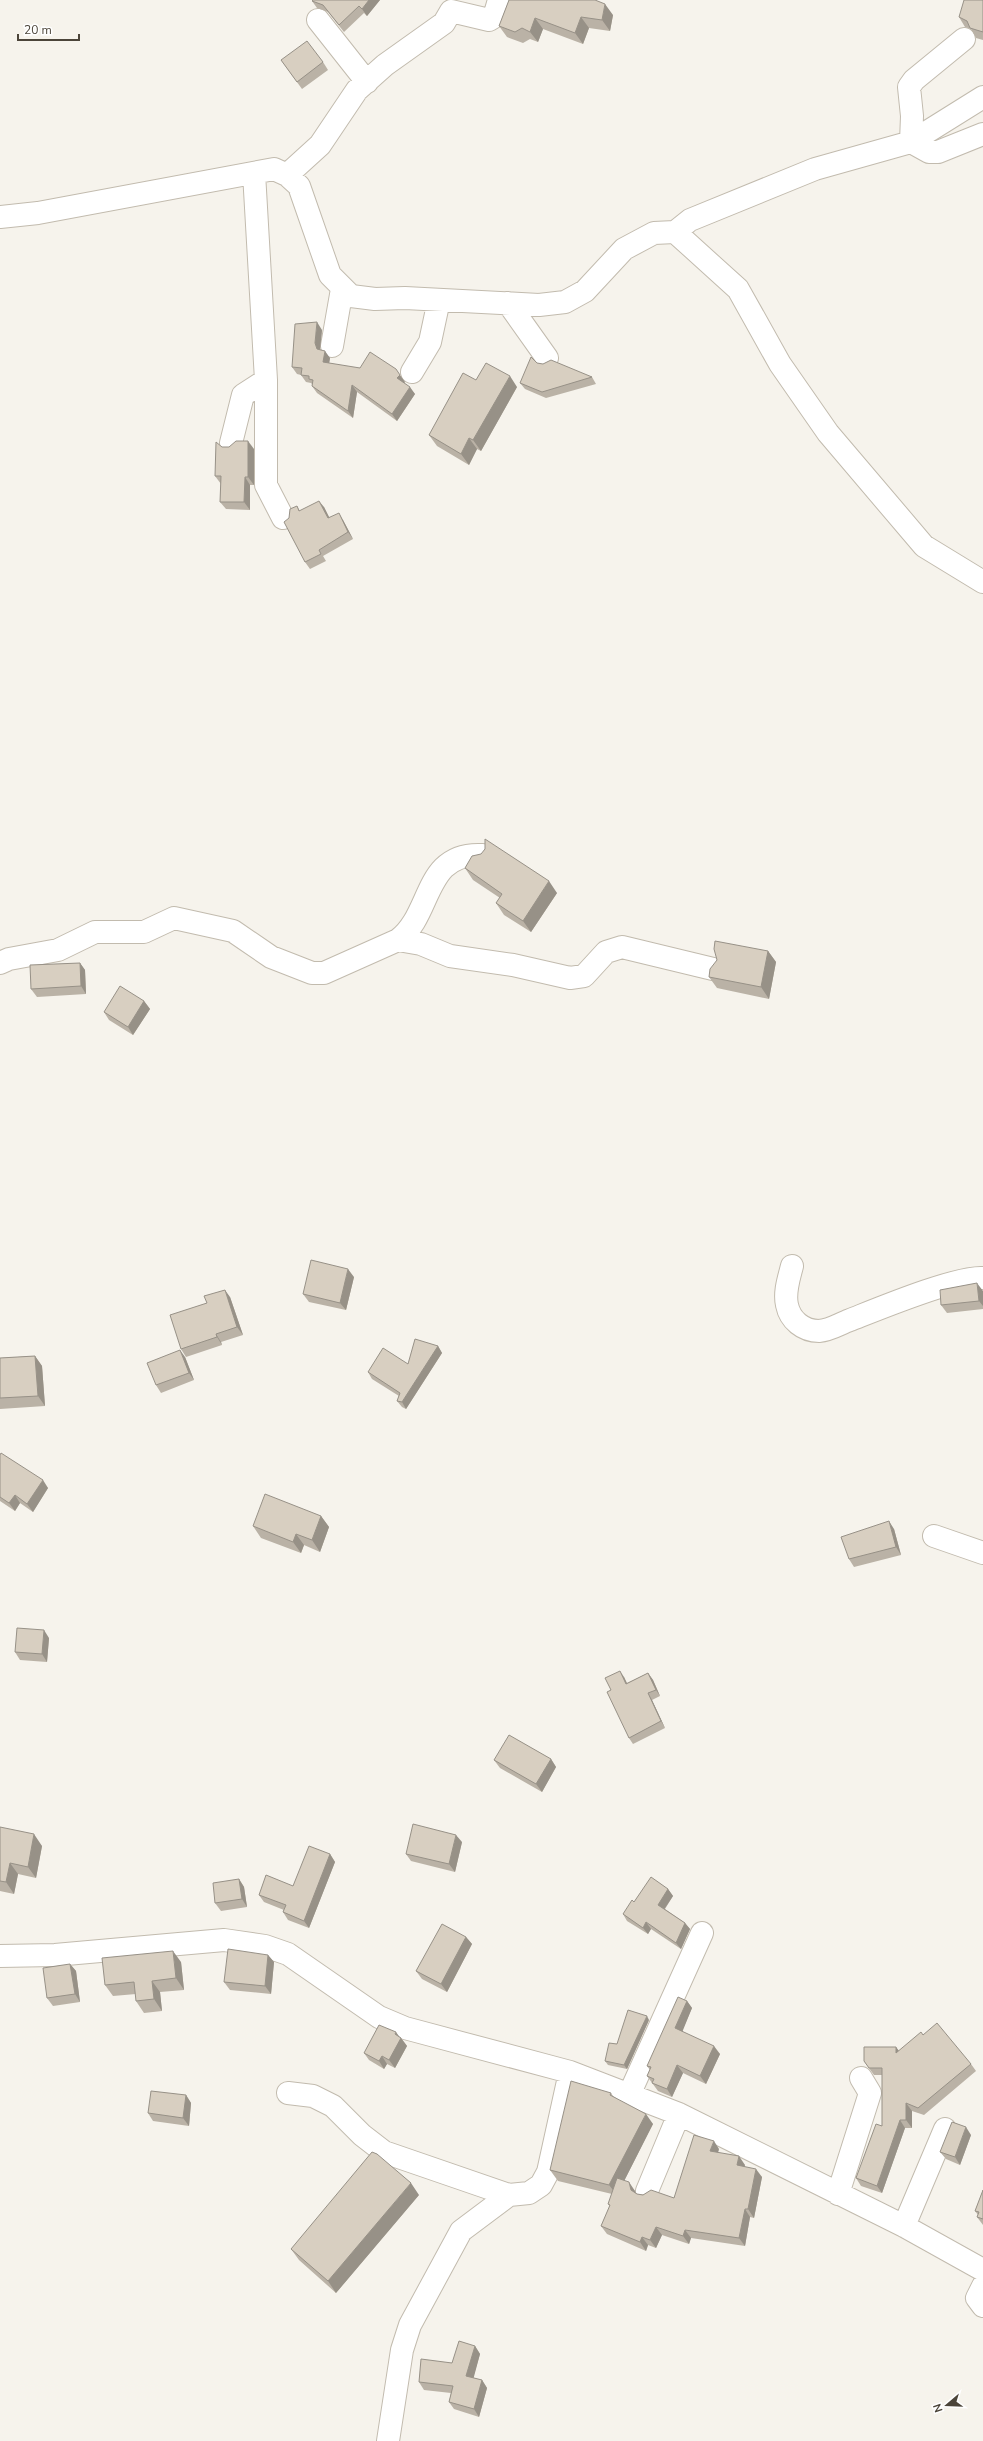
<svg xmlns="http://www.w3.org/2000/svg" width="983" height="2441" viewBox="0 0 983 2441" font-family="'Nunito Sans',sans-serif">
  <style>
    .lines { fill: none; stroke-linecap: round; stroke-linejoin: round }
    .minor-casing { stroke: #c2bbae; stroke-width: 24 }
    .minor { stroke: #fff; stroke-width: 22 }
    .wall { fill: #bab2a6 }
    .shaded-wall { fill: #979187 }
    .building { fill: #d8cfc1; stroke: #979187 }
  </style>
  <rect width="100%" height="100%" fill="#f6f3ec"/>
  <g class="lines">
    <g class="minor-casing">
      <path id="minor" d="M318 20 367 82
        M964 39 914 80 909 87 912 116 911 142 929 152H938L983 134
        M254 173 266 380V485L283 518
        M287 175 320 145 357 90 385 65 444 23 451 11 489 20 494 17 499 0
        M0 217 38 213 274 169 287 175 299 186 330 275 351 296 375 299 405 298 539 305 565 302 585 291 624 249 654 233 675 232 738 289 780 364 828 433 924 546 983 582
        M675 232 690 220 815 169 911 142 983 97
        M508 303 547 358
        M332 346 342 289
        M412 372 430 342 439 300
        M231 443 243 395 266 380
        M398 940 421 944 450 956 513 965 570 978 584 976 606 952 622 947 713 969
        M0 963 9 959 58 950 95 932H144L174 918 233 931 271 957 312 973H324L398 940C433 914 423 852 482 855
        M792 1266C789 1278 784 1292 787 1305 790 1320 803 1331 819 1331 831 1330 839 1324 850 1320 878 1309 957 1276 983 1278
        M934 1536 983 1553
        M0 1956 55 1955 224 1940 265 1946 288 1954 379 2017 405 2028 570 2072 679 2114 904 2226 983 2270
        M288 2093 313 2096 333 2106 362 2135 384 2152 509 2195
        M629 2095 702 1933
        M647 2191 679 2114
        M838 2194 870 2093 861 2078
        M904 2226 945 2129
        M983 2286 977 2298 983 2306
        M388 2441 402 2350 410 2325 461 2231 509 2195 529 2193 541 2185 548 2172 570 2072"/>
    </g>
    <use href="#minor" class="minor"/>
  </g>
  <path class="wall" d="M380 0 367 16 364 13 344 32 328 12 317 8 312 1Z
    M509 0 613 15 610 31 589 28 583 44 543 29 538 42 530 39 523 43 507 37 499 26Z
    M983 0V40L976 38 971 29 965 27 959 17Z
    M281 60 323 62 328 70 302 89Z
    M322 330 320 350 330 358 329 363 405 382 404 383 415 394 397 421 357 392 353 418 317 393 312 386V384L311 383 306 382 301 375 297 374 292 367Z
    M537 363 592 377 596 384 546 398 525 389 520 383Z
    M476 380 517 387 481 451 477 449 469 465 437 446 429 435Z
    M222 447 254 449V485H250V510L226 509 220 502 221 484 215 476Z
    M297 506 300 511 324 507 329 517 343 520 353 539 323 556 326 561 310 569 305 562 289 518Z
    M465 868 557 893 531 932 504 915 496 903 500 898 473 880Z
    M768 951 776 962 769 999 717 988 709 977 717 960Z
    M80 963 85 970 86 994 37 997 31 989Z
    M144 1001 150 1009 133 1035 109 1020 104 1012Z
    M354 1277 346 1310 309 1302 303 1294Z
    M983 1291V1309L947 1313 941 1305Z
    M230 1297 243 1335 221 1342 222 1345 186 1357 181 1349Z
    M438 1346 442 1353 406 1409 402 1407 397 1401 399 1396 372 1379 368 1372 408 1364Z
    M35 1356 42 1366 45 1406 0 1409V1358Z
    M185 1357 194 1380 161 1393 156 1385Z
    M0 1455 48 1488 33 1512 20 1503 15 1511 0 1501Z
    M321 1516 329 1527 320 1552 304 1545 301 1553 261 1538 253 1526Z
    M894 1529 901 1555 854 1567 849 1559Z
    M49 1638 47 1662 20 1660 15 1652Z
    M648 1673 653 1680 660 1696 652 1700 665 1728 633 1744 629 1738 611 1690 624 1677 627 1683Z
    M551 1759 556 1767 542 1792 500 1768 494 1760Z
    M0 1827 42 1846 36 1878 18 1874 14 1894 0 1891Z
    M462 1842 455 1872 411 1861 406 1854Z
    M330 1854 335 1862 309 1928 288 1920 283 1912 284 1910 264 1902 259 1895 293 1886Z
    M239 1879 244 1887 247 1907 221 1911 215 1903Z
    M668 1889 673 1896 665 1909 685 1923 690 1929 681 1949 651 1929 648 1934 627 1921 623 1914 634 1902Z
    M466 1937 472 1944 447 1992 422 1979 416 1971Z
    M268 1955 274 1962 271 1994 230 1990 224 1982Z
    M181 1962 184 1990 160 1992 162 2011 144 2013 136 2001V1994L113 1996 105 1985Z
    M70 1964 76 1971 80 2002 53 2006 47 1998Z
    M687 2001 692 2008 682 2031 720 2054 706 2084 683 2073 672 2097 658 2091 647 2076 650 2070 647 2066Z
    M649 2020 627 2069 608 2065 605 2061Z
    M923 2035 971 2064 976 2071 924 2115 912 2111V2128H905L882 2193 861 2186 856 2178 882 2126V2075H874L864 2061 896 2047 899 2051Z
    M399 2037 401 2038 407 2046 395 2068 387 2064 384 2069 369 2060 364 2053Z
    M611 2093 613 2096 653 2124 624 2181 635 2191 636 2193 637 2194 674 2198 719 2149 718 2152 745 2165 744 2166 762 2177 754 2218 750 2217 745 2246 691 2238 689 2244 662 2235 656 2248 648 2245 646 2251 607 2234 601 2226 610 2206 608 2204 612 2194 558 2181 550 2170Z
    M186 2095 191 2103 189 2126 153 2121 148 2113Z
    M971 2135 960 2165 946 2159 940 2152Z
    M983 2190V2225L977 2217 978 2215 975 2211Z
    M419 2195 336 2293 299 2260 291 2249Z
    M475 2346 480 2354 473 2378 482 2380 487 2388 479 2417 454 2409 449 2402 451 2393 424 2390 419 2382 452 2363Z"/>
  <path class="shaded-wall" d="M369 0H380L367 16 362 9Z
    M605 4 613 15 610 31 602 20Z
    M581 17 589 28 583 44 575 33Z
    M535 18 543 29 538 42 530 32Z
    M317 322 322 330 320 350 317 349 315 343Z
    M325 351 330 358 328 370 323 362Z
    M400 375 405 382 402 386 397 378Z
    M510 376 517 387 481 451 473 440Z
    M352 385 357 392 353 418 348 411Z
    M410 387 415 394 397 421 392 414Z
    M469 438 477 449 469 465 461 454Z
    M248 441 254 449V485L248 477Z
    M245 477 250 485V510L244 502Z
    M319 501 324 507 333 525 328 518Z
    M339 513 343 520 353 539 348 532Z
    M549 881 557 893 531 932 523 921Z
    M768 951 776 962 769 999 761 987Z
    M80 963 85 970 86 994 81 986Z
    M144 1001 150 1009 133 1035 128 1027Z
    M348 1269 354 1277 346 1310 340 1303Z
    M977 1283 983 1291V1306L979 1301Z
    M225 1290 230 1297 243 1335 237 1327Z
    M216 1334 221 1342 222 1345 217 1337Z
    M438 1346 442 1353 406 1409 402 1402Z
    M180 1350 185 1357 194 1380 189 1373Z
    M35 1356 42 1366 45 1406 38 1396Z
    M43 1480 48 1488 33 1512 27 1504Z
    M15 1495 20 1503 15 1511 9 1503Z
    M321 1516 329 1527 320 1552 312 1540Z
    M889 1521 894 1529 901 1555 896 1547Z
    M296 1534 304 1545 301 1553 293 1542Z
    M44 1630 49 1638 47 1662 42 1654Z
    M620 1671 624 1677 630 1690 626 1684Z
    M648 1673 653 1680 660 1696 656 1690Z
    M648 1693 652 1700 665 1728 661 1721Z
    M551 1759 556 1767 542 1792 536 1784Z
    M34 1834 42 1846 36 1878 28 1867Z
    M456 1835 462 1842 455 1872 449 1864Z
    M330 1854 335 1862 309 1928 304 1921Z
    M10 1863 18 1874 14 1894 6 1882Z
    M239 1879 244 1887 247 1907 242 1899Z
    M668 1889 673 1896 663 1911 658 1905Z
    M646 1922 651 1929 648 1934 643 1928Z
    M685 1923 690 1929 681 1949 676 1943Z
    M466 1937 472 1944 447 1992 441 1984Z
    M173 1951 181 1962 184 1990 176 1978Z
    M268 1955 274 1962 271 1994 265 1986Z
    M70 1964 76 1971 80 2002 75 1994Z
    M152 1981 160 1992 162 2011 154 1999Z
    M687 2001 692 2008 681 2035 675 2028Z
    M647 2016 649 2020 627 2069 624 2065Z
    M396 2032 401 2039V2038L407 2046 395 2068 389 2060 395 2034Z
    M714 2046 720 2054 706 2084 700 2076Z
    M896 2047 901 2054 896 2053Z
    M382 2056 387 2064 384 2069 379 2061Z
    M677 2065 683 2073 672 2097 667 2089Z
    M186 2095 191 2103 189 2126 183 2118Z
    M906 2103 912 2111V2128L906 2120Z
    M646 2114 653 2124 617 2195 609 2185Z
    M900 2120 905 2128 882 2193 877 2186Z
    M966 2127 971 2135 960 2165 955 2157Z
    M714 2141 719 2149 716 2159 710 2151Z
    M739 2156 745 2165 743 2173 737 2165Z
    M756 2169 762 2177 754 2218 748 2209Z
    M629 2182 635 2191 637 2198 631 2190Z
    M411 2183 419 2195 336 2293 328 2281Z
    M745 2209 750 2217 745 2246 739 2238Z
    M656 2227 662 2235 656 2248 650 2240Z
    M685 2230 691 2238 689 2244 683 2236Z
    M642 2237 648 2245 646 2251 640 2242Z
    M475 2346 480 2354 472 2384 466 2376Z
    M482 2380 487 2388 479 2417 474 2409Z"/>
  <path class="building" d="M313 0H369L362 9 359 6 339 25 323 5 312 1Z
    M509 0H595L605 4 602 20 581 17 575 33 535 18 530 32 522 28 515 32 499 26Z
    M964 0H983V32L970 28 967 21 959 17Z
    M307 41 323 62 297 82 281 60Z
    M317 322 315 343 317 349 325 351 323 362 360 368 370 352 396 369 400 375 397 378 410 387 392 414 352 385 348 411 312 386 313 380 309 379V376L301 375 302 368 292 367 295 324Z
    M531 357 537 363 543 364 551 360 592 377 542 392 520 383Z
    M486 363 510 376 473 440 469 438 461 454 429 435 463 373 476 380Z
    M236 441H248V477H245L244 502H220L221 476H215L216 442 222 447H229Z
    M319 501 328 518 339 513 348 532 319 550 321 554 305 562 284 522 289 518 290 509 297 506 299 511Z
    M485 839 549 881 523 921 496 903 502 894 465 868 472 856 481 854 485 849Z
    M715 941 768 951 761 987 709 977 710 969 717 960 714 949Z
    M80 963 81 986 31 989 30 965Z
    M120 986 144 1001 128 1027 104 1012Z
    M311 1260 348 1269 340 1303 303 1294Z
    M977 1283 979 1301 941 1305 940 1290Z
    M225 1290 237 1327 216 1334 217 1337 181 1349 170 1315 207 1303 204 1296Z
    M415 1339 438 1346 402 1402 397 1401 400 1393 368 1372 383 1348 408 1364Z
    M180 1350 189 1373 156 1385 147 1363Z
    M35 1356 38 1396 0 1398V1358Z
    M1 1453 43 1480 27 1504 15 1495 9 1503 0 1497V1455Z
    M265 1494 321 1516 312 1540 296 1534 293 1542 253 1526Z
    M889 1521 896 1547 849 1559 841 1537Z
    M17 1628 44 1630 42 1654 15 1652Z
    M620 1671 626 1684 648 1673 656 1690 648 1693 661 1721 629 1738 607 1692 611 1690 605 1678Z
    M509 1735 551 1759 536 1784 494 1760Z
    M413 1824 456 1835 449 1864 406 1854Z
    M0 1827 34 1834 28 1867 10 1863 6 1882 0 1881Z
    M309 1846 330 1854 304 1921 283 1912 286 1905 259 1895 266 1875 293 1886Z
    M651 1877 668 1889 658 1905 685 1923 676 1943 646 1922 643 1928 623 1914 632 1900 634 1902Z
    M239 1879 242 1899 215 1903 213 1883Z
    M442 1924 466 1937 441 1984 416 1971Z
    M228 1949 268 1955 265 1986 224 1982Z
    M173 1951 176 1978 152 1981 154 1999 136 2001 134 1982 105 1985 102 1958Z
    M70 1964 75 1994 47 1998 43 1968Z
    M678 1997 687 2001 675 2028 714 2046 700 2076 677 2065 667 2089 652 2083 654 2079 647 2076 651 2067 647 2066Z
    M628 2010 647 2016 624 2065 605 2061 609 2043 617 2044Z
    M937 2023 971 2064 918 2108 906 2103V2120H900L877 2186 856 2178 876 2124 882 2126V2068H869L864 2061V2047H896V2053L921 2032 923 2035Z
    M379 2025 396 2032 395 2034 401 2038 389 2060 382 2056 379 2061 364 2053Z
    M571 2081 611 2093 610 2095 646 2114 609 2185 550 2170Z
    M151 2091 186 2095 183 2118 148 2113Z
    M952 2122 966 2127 955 2157 940 2152Z
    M694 2135 714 2141 710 2151 739 2156 737 2165 756 2169 748 2209H745L739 2238 685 2230 683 2236 656 2227 650 2240 642 2237 640 2242 601 2226 610 2205 608 2204 617 2178 629 2182 631 2190 637 2194 643 2195 651 2190 674 2198Z
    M372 2152 377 2154 411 2183 328 2281 291 2249Z
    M983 2190V2219L977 2217 979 2212 975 2211Z
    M459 2341 475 2346 466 2376 482 2380 474 2409 449 2402 453 2386 419 2382 421 2359 452 2363Z"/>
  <g transform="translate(947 2405) rotate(251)" stroke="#ffffff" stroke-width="3" paint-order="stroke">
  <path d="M0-3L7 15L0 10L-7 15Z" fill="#4b4439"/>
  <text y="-6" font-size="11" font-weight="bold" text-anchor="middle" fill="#4b4439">N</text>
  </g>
  <path d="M18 34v6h61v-6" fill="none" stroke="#4b4439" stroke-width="2"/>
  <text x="24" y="34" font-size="12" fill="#4b4439" stroke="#ffffff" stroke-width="3" paint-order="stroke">20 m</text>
</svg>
